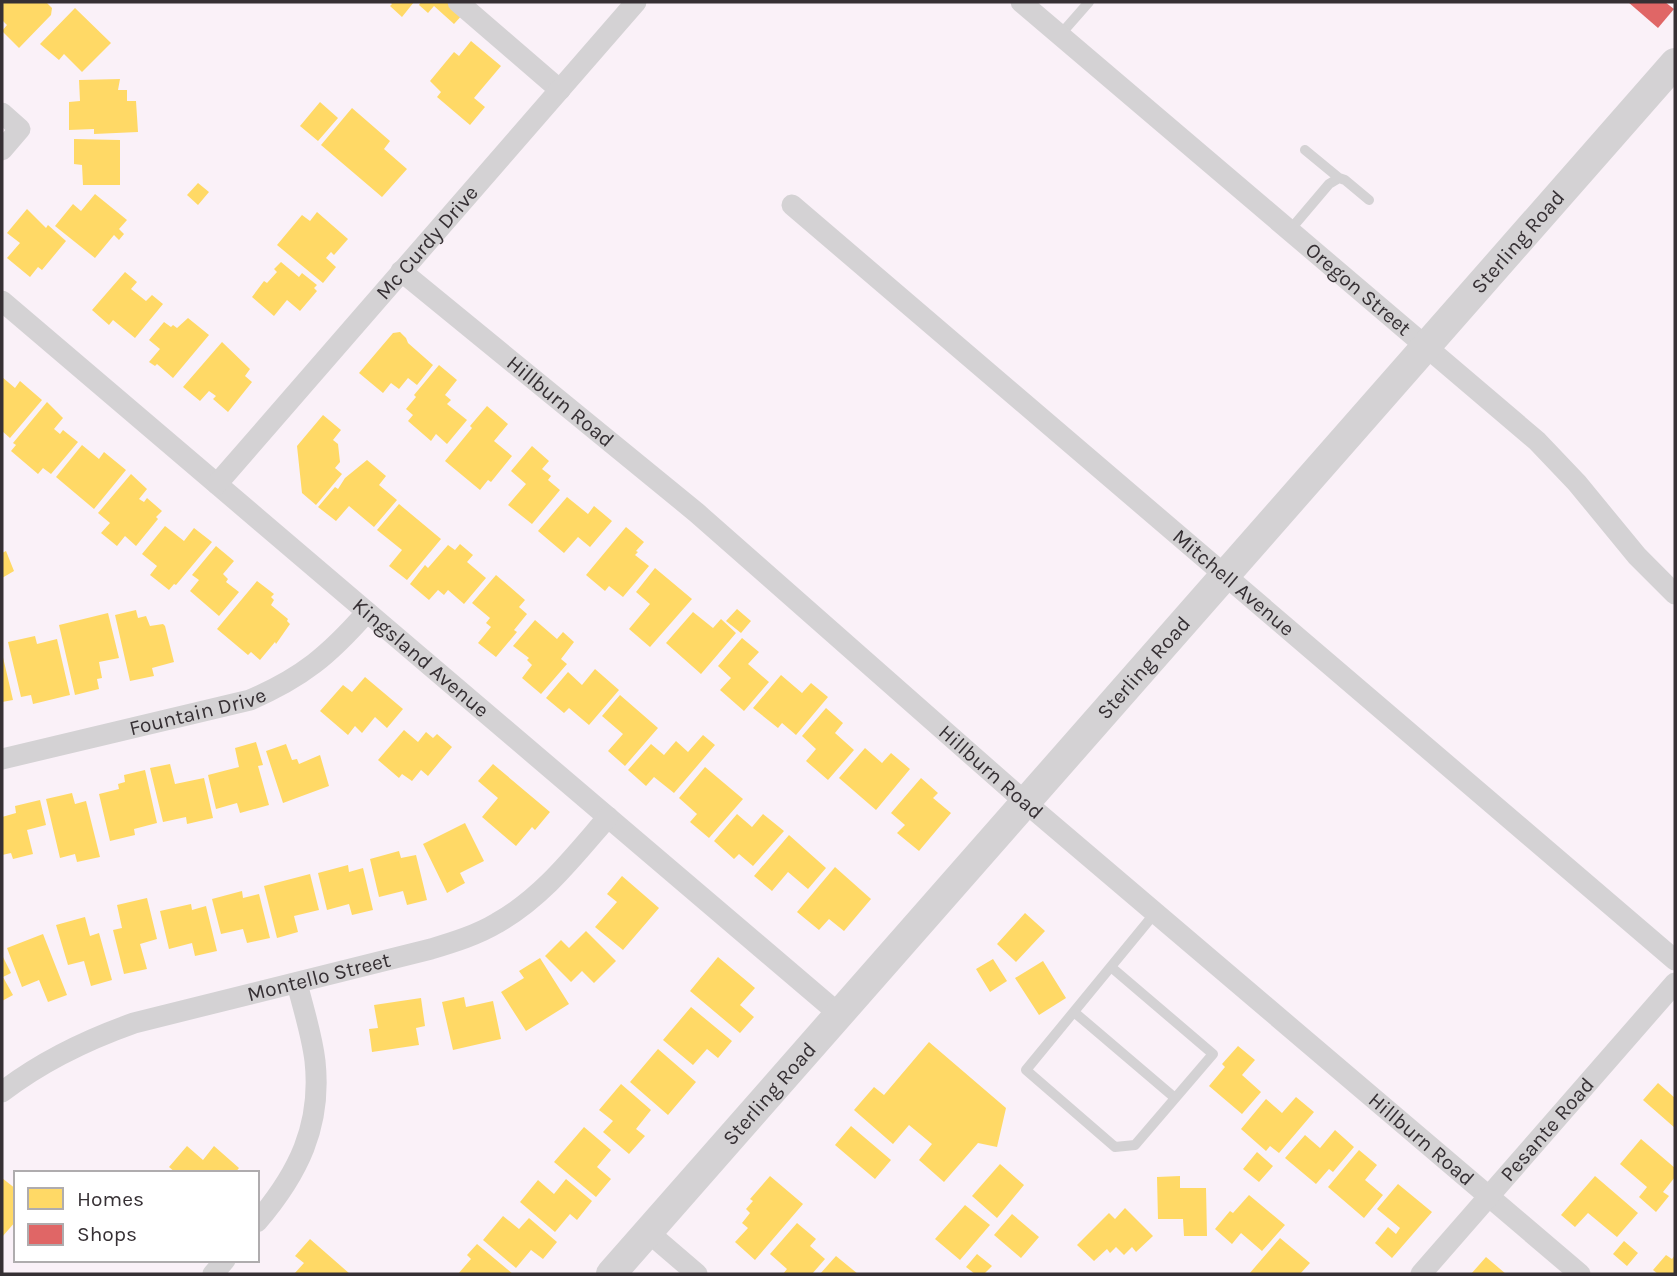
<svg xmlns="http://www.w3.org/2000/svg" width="1677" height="1276" viewBox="0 0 1677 1276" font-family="Karla,sans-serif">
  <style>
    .homes { fill: #ffd966 }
    .shops { fill: #e06666 }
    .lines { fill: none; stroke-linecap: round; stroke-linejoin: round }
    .lane { stroke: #d4d2d4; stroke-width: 10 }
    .street { stroke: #d4d2d4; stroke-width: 21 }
    .secondary { stroke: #d4d2d4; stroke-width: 30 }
    .labels { text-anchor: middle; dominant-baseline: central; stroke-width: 7; stroke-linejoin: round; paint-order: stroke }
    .street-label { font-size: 21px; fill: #363034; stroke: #fff }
  </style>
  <rect width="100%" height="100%" fill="#faf1f8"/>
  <path class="homes" d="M2 2H46L52 8 51 15 19 48 2 31 7 25 2 20Z
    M390 2H414L402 17 390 6 392 4Z
    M421 2H451L464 13 454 24 434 6 428 13 419 5Z
    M75 8 111 43 82 72 64 54 59 60 40 44Z
    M471 41 501 66 474 98 485 107 470 125 437 97 441 92 430 81 454 52 459 56Z
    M120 79 118 90H127V101H136L138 132 94 134V129L69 130V102L80 101 79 80Z
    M320 102 338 118 318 141 300 126Z
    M352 108 390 141 384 149 407 169 382 197 321 145Z
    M74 139 120 140V185H83L82 165 74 164Z
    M198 183 209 192 198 205 187 195Z
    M95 194 127 220 119 229 124 234 119 240 114 235 95 258 55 226 73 204 81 211Z
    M27 209 46 228 48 225 66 241 42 270 38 267 30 277 7 258 20 243 7 233Z
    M317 212 348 239 334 255 331 252 326 258 336 267 323 283 277 245 302 215 310 221Z
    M281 262 299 277 302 273 317 285 314 288 317 291 300 311 287 300 274 316 252 297 264 281 267 283 277 272 274 269Z
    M125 272 137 282 131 289 146 301 152 295 163 304 135 338 113 320 109 325 92 310Z
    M188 318 209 335 173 378 157 364 155 366 149 362 160 349 149 340 164 322 171 327 173 325 177 328Z
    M400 332 406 338 408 343 433 365 417 385 408 378 399 389 391 383 383 393 359 373 393 333Z
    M222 342 250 369 245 376 252 382 228 412 213 399 216 396 209 391 200 401 183 387Z
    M439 365 457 380 445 395 451 400 447 404 467 420 447 444 436 434 431 441 408 421 413 415 406 409 416 397 414 395Z
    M2 377 15 388 20 381 42 400 10 438 2 431Z
    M47 402 63 418 54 429 60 434 63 430 78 442 51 474 43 468 38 474 11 451 16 445 13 443Z
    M487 406 508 424 494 441 512 456 491 482 488 480 480 490 445 461 472 428 470 426Z
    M323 415 341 430 333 440 338 444 340 462 335 468 342 474 316 505 302 493 297 446Z
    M82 445 99 459 104 452 126 470 94 509 56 477Z
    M532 446 549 461 542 469 551 476 548 480 560 490 532 524 508 505 526 484 511 471Z
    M367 460 386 476 379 485 397 500 374 527 349 506 336 521 318 507 335 487 338 489 345 478Z
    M131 474 147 489 139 499 144 502 147 498 162 511 156 517 158 519 136 546 125 536 117 546 101 533 110 523 98 513Z
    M567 497 588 514 594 506 612 521 590 547 578 537 564 553 538 531Z
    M399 504 441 539 407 580 389 566 402 550 377 530Z
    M165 526 184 541 194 528 212 542 176 585 174 584 169 590 150 575 157 566 142 554Z
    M626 527 644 542 636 551 638 552 635 555 649 566 623 597 609 586 605 591 586 575Z
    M460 544 473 555 467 562 486 578 464 604 448 590 444 595 438 590 429 600 410 584 425 565 428 568 448 545 455 550Z
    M216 546 234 561 223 574 228 579 226 582 239 592 219 616 190 591 199 580 192 575Z
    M6 551 14 571 2 578V553Z
    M655 568 692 599 650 647 629 629 650 604 636 592Z
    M496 575 525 600 519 607 527 614 514 630 517 632 496 657 478 643 491 627 486 623 490 618 472 603Z
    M257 581 274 594 271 597 274 600 271 605 288 619 287 621 290 624 276 644 275 642 260 660 251 652 248 655 217 629Z
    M737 609 751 621 741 633 726 621Z
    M136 610 138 618 146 616 150 626 163 624 165 626 174 662 152 668 154 676 130 681 115 615Z
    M693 612 713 628 721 619 736 633 701 674 666 643Z
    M108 613 119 658 99 662 102 678 97 679 99 689 75 695 59 625Z
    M535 620 557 639 563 632 574 642 561 659 567 664 541 694 522 678 532 665 527 660 529 658 513 646Z
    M35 636 37 644 57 639 70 695 33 704 31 695 21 697 8 642Z
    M742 638 759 652 748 664 769 682 744 711 720 690 731 678 718 666Z
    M2 653 13 700 2 702Z
    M595 669 619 690 589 725 569 708 564 713 546 698 568 672 582 685Z
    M781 675 802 693 811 683 828 697 796 735 782 723 778 728 753 708Z
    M365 677 403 709 387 728 375 717 362 733 355 726 348 735 320 711 343 685 352 692Z
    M620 695 658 728 625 766 608 751 623 734 602 716Z
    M826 708 843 723 835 733 854 750 828 780 806 761 816 749 802 736Z
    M404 730 418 742 426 732 433 738 437 734 452 747 428 776 421 770 412 781 402 774 399 778 378 760Z
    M703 735 715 745 674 793 654 777 646 786 628 770 651 744 664 755 676 741 688 752Z
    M256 742 263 765 258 766 269 805 240 813 237 803 216 809 208 775 239 767 235 748Z
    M286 744 292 760 297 759 299 764 320 755 329 786 283 803 266 751Z
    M865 748 882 763 891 753 910 769 876 810 839 778Z
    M170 764 175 784 204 778 213 818 187 824 186 817 163 822 150 768Z
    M493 764 550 812 535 830 532 827 516 846 482 817 498 798 478 781Z
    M705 767 743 799 709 838 690 822 697 814 679 798Z
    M145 770 157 823 134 829 135 835 110 841 99 794 119 789 118 784 125 782 124 775Z
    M921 778 938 793 933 798 951 813 919 851 897 833 905 825 891 813Z
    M72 793 75 804 86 801 100 857 77 862 75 854 60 858 46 799Z
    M40 800 46 825 27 830 33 854 13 859 11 853 2 855V817L16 813 15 806Z
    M737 814 752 827 763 814 784 831 753 866 739 854 734 859 714 841Z
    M465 823 484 861 460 873 465 883 447 893 423 844Z
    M789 835 826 868 808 889 788 872 772 891 754 876Z
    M399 851 401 858 416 855 427 900 407 905 403 891 379 897 370 859Z
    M348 865 349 872 363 868 373 910 352 915 349 904 327 910 318 873Z
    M835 867 871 899 844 931 829 919 819 930 797 912Z
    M310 874 319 910 294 916 298 932 277 938 264 886Z
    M622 876 659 908 623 950 595 927 617 902 607 894Z
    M242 891 243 898 259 894 270 938 247 943 243 929 221 934 212 899Z
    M147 898 157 939 140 944 147 969 124 974 113 930 122 928 117 905Z
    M191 904 192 910 206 906 217 951 195 956 192 943 169 949 160 911Z
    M1025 913 1045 931 1016 962 997 944Z
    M85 917 90 936 99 933 112 980 91 986 84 961 68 965 56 925Z
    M586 931 616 961 594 983 582 971 571 982 545 956 561 940 569 948Z
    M43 934 67 995 48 1002 39 980 22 987 7 948Z
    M2 955 11 973 3 977 13 995 2 1001Z
    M718 957 755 988 740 1005 754 1017 740 1033 690 991Z
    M540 958 569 1004 526 1031 501 992 524 978 519 971Z
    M993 959 1007 981 990 992 976 969Z
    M1043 961 1066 998 1039 1015 1015 978Z
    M464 997 466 1007 493 1001 501 1039 453 1050 442 1002Z
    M421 998 425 1026 416 1028 419 1045 372 1052 369 1029 378 1028 374 1005Z
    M691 1007 732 1041 718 1058 707 1049 693 1065 663 1040Z
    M929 1042 1006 1108 997 1147 978 1143 944 1182 919 1160 932 1144 909 1125 893 1144 854 1110 874 1087 884 1095Z
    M1238 1046 1255 1060 1242 1075 1261 1092 1242 1114 1209 1086 1225 1067 1222 1064Z
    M658 1049 696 1082 668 1115 630 1082Z
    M1658 1083 1675 1098V1128L1643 1100Z
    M621 1084 651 1110 636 1129 645 1136 629 1154 603 1132 613 1121 599 1110Z
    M1296 1097 1314 1112 1279 1153 1270 1146 1266 1151 1241 1129 1266 1099 1282 1113Z
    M851 1126 891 1160 875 1179 835 1145Z
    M584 1127 611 1150 597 1167 611 1179 596 1197 554 1162Z
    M1335 1130 1354 1147 1333 1172 1329 1169 1316 1184 1285 1158 1305 1135 1320 1148Z
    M1641 1139 1675 1168V1177L1663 1192 1669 1196 1656 1212 1639 1197 1647 1187 1620 1164Z
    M187 1146 203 1160 214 1146 239 1168 235 1173H176L169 1167Z
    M1359 1150 1377 1165 1365 1180 1383 1195 1364 1218 1328 1187Z
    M1257 1152 1273 1166 1259 1182 1243 1169Z
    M1000 1164 1024 1185 997 1218 972 1196Z
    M770 1176 803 1204 755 1260 735 1242 748 1228 742 1223 750 1213 746 1209 753 1201 750 1199Z
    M1180 1176V1188H1206L1207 1236H1184L1183 1219H1158L1157 1177Z
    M1595 1176 1638 1213 1617 1237 1588 1213 1575 1227 1561 1215Z
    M2 1178 16 1189V1221L2 1237Z
    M566 1179 592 1201 577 1220 570 1214 555 1232 520 1202 538 1180 554 1194Z
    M1398 1184 1432 1212 1392 1258 1375 1243 1388 1227 1396 1234 1400 1228 1377 1209Z
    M1249 1195 1285 1225 1262 1251 1241 1233 1232 1244 1215 1229 1230 1211 1233 1213Z
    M965 1205 990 1225 960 1260 935 1239Z
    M1125 1208 1153 1236 1136 1252 1132 1247 1124 1255 1116 1247 1110 1253 1107 1249 1094 1261 1077 1245 1109 1213 1115 1219Z
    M1012 1214 1039 1237 1021 1258 994 1235Z
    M503 1216 519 1229 529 1218 557 1242 543 1259 531 1250 516 1268 483 1240Z
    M797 1223 816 1239 810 1246 825 1259 812 1274H783L787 1269 770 1254Z
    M1280 1238 1310 1263 1300 1274H1249Z
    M310 1239 350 1274H294L304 1263 295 1256Z
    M1624 1241 1638 1253 1627 1266 1613 1254Z
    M477 1244 513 1274H458L471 1259 467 1255Z
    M977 1254 992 1266 984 1274H975L966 1267Z
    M1666 1255 1672 1259 1675 1255V1274H1658L1653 1270Z
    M836 1256 858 1274H820Z
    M1486 1257 1506 1274H1471Z"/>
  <path class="shops" d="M1628 2H1665L1674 9 1658 28Z"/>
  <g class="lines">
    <path class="lane" d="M1060 35 1089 2
      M1305 150 1339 178
      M1290 230 1329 184 1339 178 1345 180 1369 200
      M1111 967 1213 1054 1135 1145 1115 1147 1026 1070 1155 913
      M1074 1012 1175 1098"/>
    <g class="street">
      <path d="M458 2 560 90"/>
      <path id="s1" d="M1021 2 1537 441 1577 483 1637 556 1675 594"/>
      <path d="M2 113 20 129 2 150"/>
      <path id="s2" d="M792 205 1675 960"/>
      <path id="s3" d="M401 271 697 513 1025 802 1580 1274"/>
      <path id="s4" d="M2 301 839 1014"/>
      <path id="s5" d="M217 484 636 2"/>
      <path id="s6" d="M2 759 250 700C303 677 329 655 367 612"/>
      <path id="s7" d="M2 1092C42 1061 86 1040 134 1023L431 949C454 942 477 935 497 923 543 897 574 856 608 817"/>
      <path d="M257 1222C298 1174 322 1126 315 1061 312 1035 303 1008 297 983"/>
      <path d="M648 1232 697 1274"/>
      <path d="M213 1274 225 1260"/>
      <path id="s8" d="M1421 1274 1675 983"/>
    </g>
    <path class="secondary" id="s9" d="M611 1274 1675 63"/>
  </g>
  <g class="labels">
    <g class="street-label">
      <text stroke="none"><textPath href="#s9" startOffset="1374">Sterling Road</textPath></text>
      <text stroke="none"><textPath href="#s5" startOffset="320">Mc Curdy Drive</textPath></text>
      <text stroke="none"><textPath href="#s1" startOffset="443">Oregon Street</textPath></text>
      <text stroke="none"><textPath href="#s3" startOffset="206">Hillburn Road</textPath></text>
      <text stroke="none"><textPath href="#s2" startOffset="581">Mitchell Avenue</textPath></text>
      <text stroke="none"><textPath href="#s4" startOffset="550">Kingsland Avenue</textPath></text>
      <text stroke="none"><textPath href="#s9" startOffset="807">Sterling Road</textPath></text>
      <text stroke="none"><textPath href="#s6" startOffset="201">Fountain Drive</textPath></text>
      <text stroke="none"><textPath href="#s3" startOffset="774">Hillburn Road</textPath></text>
      <text stroke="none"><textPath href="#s7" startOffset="340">Montello Street</textPath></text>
      <text stroke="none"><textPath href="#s9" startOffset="240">Sterling Road</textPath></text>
      <text stroke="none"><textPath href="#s8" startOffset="192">Pesante Road</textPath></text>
      <text stroke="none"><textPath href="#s3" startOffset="1340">Hillburn Road</textPath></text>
    </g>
  </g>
  <rect width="1677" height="1276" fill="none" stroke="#363034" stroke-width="7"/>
  <rect x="14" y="1171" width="245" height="91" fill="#ffffff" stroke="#afacae" stroke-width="2"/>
  <rect x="28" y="1188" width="35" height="21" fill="#ffd966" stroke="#afacae" stroke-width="2"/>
  <text x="77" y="1206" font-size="21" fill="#363034">Homes</text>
  <rect x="28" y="1224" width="35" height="21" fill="#e06666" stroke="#afacae" stroke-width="2"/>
  <text x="77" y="1241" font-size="21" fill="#363034">Shops</text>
</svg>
